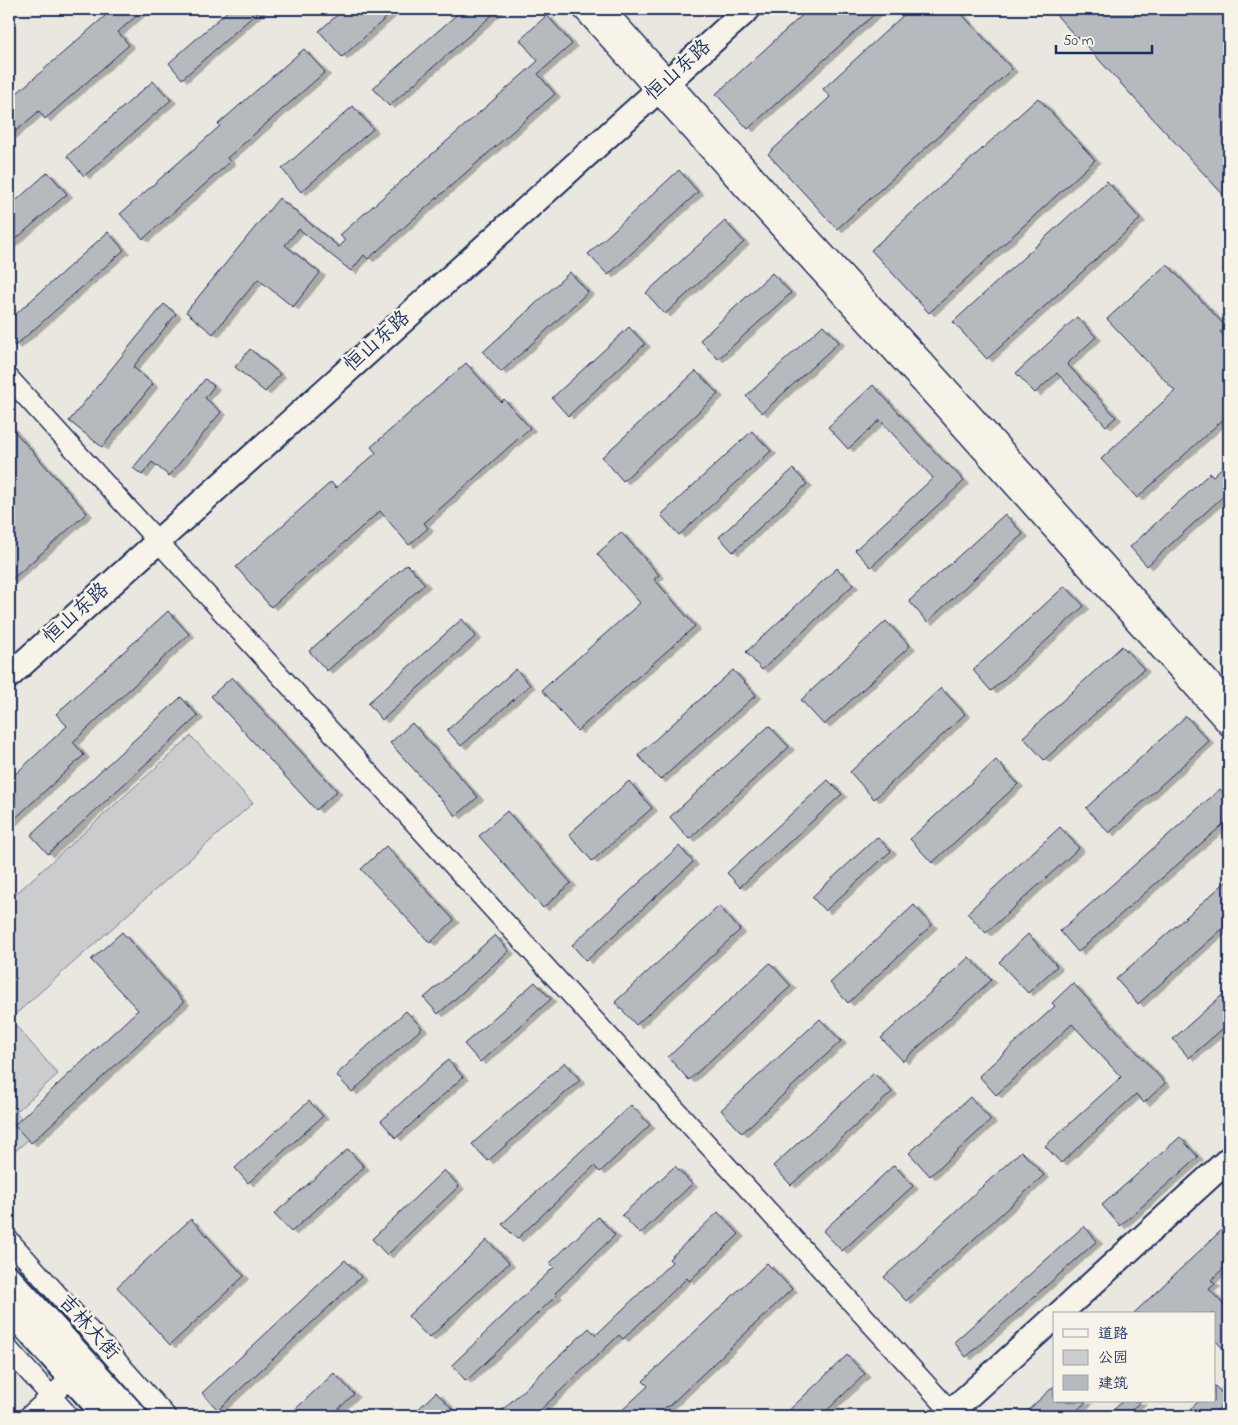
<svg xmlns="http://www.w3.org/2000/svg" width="1238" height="1425" viewBox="0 0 1238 1425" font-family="'Indie Flower','LXGW WenKai TC',sans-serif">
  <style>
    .green { fill: #cbcccd; stroke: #737e96 }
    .building { fill: #b6babf; stroke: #1b2f5e; filter: url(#shadow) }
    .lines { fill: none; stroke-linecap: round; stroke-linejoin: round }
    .minor-casing { stroke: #1b2f5e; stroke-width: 22 }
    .major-casing { stroke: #1b2f5e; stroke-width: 28 }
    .minor { stroke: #f7f3e8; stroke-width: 19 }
    .major { stroke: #f7f3e8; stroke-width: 24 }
    .labels { text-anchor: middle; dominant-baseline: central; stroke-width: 5; stroke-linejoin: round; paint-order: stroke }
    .street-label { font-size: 20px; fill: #1b2f5e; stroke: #f7f3e8 }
  </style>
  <defs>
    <filter id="shadow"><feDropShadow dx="5.5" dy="3" stdDeviation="0" flood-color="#0004"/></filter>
  </defs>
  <rect width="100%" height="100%" fill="#eae7e0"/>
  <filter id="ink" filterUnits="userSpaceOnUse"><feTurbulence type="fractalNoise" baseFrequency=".02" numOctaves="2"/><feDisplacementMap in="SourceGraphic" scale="10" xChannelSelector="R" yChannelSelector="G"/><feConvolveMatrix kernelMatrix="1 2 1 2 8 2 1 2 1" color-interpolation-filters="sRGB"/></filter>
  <g filter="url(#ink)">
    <path class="green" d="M191 736 253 803 10 1019 58 1074 16 1112 34 1134 9 1157V900Z"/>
    <path class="building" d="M113 9H144L118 32 129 45 45 119 39 111 9 137V100Z
      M230 9H261L182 79 169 63Z
      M344 9H396L342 57 319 31Z
      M463 9H499L389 106 373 88Z
      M809 9H880L748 129 716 94Z
      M910 9H957L1012 69 837 229 768 154 830 97 823 89Z
      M1051 9H1229V201L1077 36 1076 37Z
      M547 15 572 44 538 74 555 94 368 259 364 255 351 271 299 229 285 245 320 273 293 307 258 279 213 334 186 312 279 198 339 247 345 241 340 235 538 61 520 40Z
      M304 49 325 72 227 158 230 162 143 239 120 214 220 126 218 124Z
      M153 81 171 100 84 176 67 156Z
      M1038 98 1095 160 929 313 871 250Z
      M353 106 373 129 301 192 282 169Z
      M679 170 698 192 608 275 588 254Z
      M48 172 67 194 9 245V207Z
      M1107 181 1140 219 987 359 953 322Z
      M725 221 744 242 665 314 646 293Z
      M108 232 124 250 15 346 9 338V320Z
      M1167 264 1226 327 1220 332 1229 342V414L1137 498 1101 459 1175 391 1107 319Z
      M570 272 588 292 501 372 483 352Z
      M772 273 791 293 718 359 700 340Z
      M164 304 176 314 133 367 153 384 102 447 69 421Z
      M1077 317 1096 337 1067 364 1116 417 1106 426 1057 373 1035 393 1016 373Z
      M823 325 839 342 762 413 746 396Z
      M629 327 645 344 568 416 552 398Z
      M250 349 280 374 265 392 235 367Z
      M466 363 501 402 504 399 530 428 424 523 428 528 409 545 380 511 271 607 236 567 331 482 336 488 376 453 371 447Z
      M696 371 718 394 623 481 602 457Z
      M205 379 214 386 205 398 221 412 169 476 152 462 142 475 133 468Z
      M873 385 947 465 948 464 964 481 871 567 855 550 933 478 880 420 848 449 828 427Z
      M9 425 87 513 9 582Z
      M752 431 771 451 679 535 661 515Z
      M1229 461V491L1147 566 1130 547 1210 473 1213 476Z
      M793 469 807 484 733 552 719 537Z
      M1005 514 1023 534 927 622 909 601Z
      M621 532 659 575 654 579 695 626 577 731 542 690 640 603 597 554Z
      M407 564 425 584 327 671 309 651Z
      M837 568 853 585 762 670 746 652Z
      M1065 586 1084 606 991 691 973 670Z
      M168 611 189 634 73 742 84 755 9 824V780L67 726 56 714Z
      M462 619 476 636 382 720 368 703Z
      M886 621 910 646 824 725 801 700Z
      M1122 646 1144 669 1044 760 1023 737Z
      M516 669 530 685 461 746 447 730Z
      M733 670 756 695 660 780 638 755Z
      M232 677 337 791 316 810 211 696Z
      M941 688 965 714 874 799 850 772Z
      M181 697 198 716 48 854 31 835Z
      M1186 716 1209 741 1109 833 1086 808Z
      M412 723 478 797 456 816 390 743Z
      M769 726 789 747 689 839 670 817Z
      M996 760 1018 784 932 863 910 839Z
      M828 780 842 794 740 887 727 873Z
      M629 781 652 808 592 861 569 834Z
      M1220 789 1229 799V819L1078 952 1060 931Z
      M507 811 571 883 543 908 479 836Z
      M1060 827 1079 848 986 933 967 913Z
      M877 837 891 851 825 911 812 897Z
      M386 846 454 920 430 943 361 869Z
      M679 846 693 862 586 961 572 945Z
      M1229 879V923L1138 1004 1116 979Z
      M914 905 932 925 848 1003 830 983Z
      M719 906 740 930 636 1025 615 1002Z
      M122 932 184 1002 31 1143 14 1125 138 1010 91 960Z
      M1028 934 1057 966 1028 993 999 962Z
      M495 935 509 951 438 1014 424 998Z
      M969 957 991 980 903 1061 881 1038Z
      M770 963 791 986 689 1080 668 1057Z
      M535 982 551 999 480 1062 464 1044Z
      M1073 983 1165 1083 1144 1103 1136 1094 1061 1163 1045 1146 1121 1077 1072 1024 996 1095 979 1076 1055 1006 1052 1003Z
      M1229 989V1023L1189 1058 1173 1039Z
      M406 1011 422 1028 352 1092 336 1075Z
      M820 1019 841 1041 742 1133 721 1110Z
      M448 1060 463 1077 396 1138 381 1121Z
      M565 1062 580 1080 488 1161 472 1144Z
      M874 1073 892 1092 791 1185 773 1166Z
      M970 1097 991 1120 930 1176 909 1153Z
      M309 1101 323 1116 248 1183 235 1168Z
      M631 1105 650 1125 600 1172 594 1166 517 1239 502 1224Z
      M1180 1137 1198 1157 1120 1226 1102 1205Z
      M348 1149 364 1167 291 1232 274 1214Z
      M1021 1151 1044 1175 906 1301 884 1277Z
      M894 1165 913 1186 842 1251 823 1231Z
      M675 1166 692 1184 640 1234 622 1215Z
      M444 1170 459 1186 387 1255 372 1239Z
      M718 1212 739 1234 689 1281 687 1278 623 1339 619 1335 534 1416H496L589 1328 596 1335 672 1262 669 1259Z
      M598 1217 615 1235 555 1293 557 1295 466 1381 452 1365 554 1267 550 1263Z
      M191 1219 244 1276 170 1345 117 1287Z
      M1229 1223V1263L1211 1280 1215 1284 1209 1289 1229 1311V1355L1214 1339V1314H1133Z
      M1084 1226 1097 1241 966 1357 954 1342Z
      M487 1240 509 1263 429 1338 408 1316Z
      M345 1260 361 1277 218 1410 202 1393Z
      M767 1263 792 1289 668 1407 667 1406 656 1416H616L648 1386 643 1381Z
      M847 1355 865 1374 821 1416H783Z
      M334 1373 354 1394 331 1416H288Z
      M1214 1385 1228 1400 1211 1416H1183L1199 1401H1214Z
      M1054 1386V1401H1087L1071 1416H1022Z
      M436 1392 459 1416H411Z
      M1123 1401H1141L1125 1416H1107Z"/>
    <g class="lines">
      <g class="minor-casing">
        <path id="minor" d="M582 9 754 200 950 415 1229 727
          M605 9 767 190 964 405 1229 702
          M9 378 955 1416
          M9 1240 166 1416
          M9 1350 69 1416
          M29 1416 71 1378"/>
      </g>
      <g class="major-casing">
        <path id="major" d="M9 676 748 9
          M9 1278 135 1416
          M9 1310 106 1416
          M1059 1314 1229 1159
          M946 1416 1054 1318"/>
      </g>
      <use href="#minor" class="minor"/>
      <use href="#major" class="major"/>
    </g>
  </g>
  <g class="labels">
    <g class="street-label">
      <text transform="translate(679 71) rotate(-42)">恒山东路</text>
      <text transform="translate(378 342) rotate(-42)">恒山东路</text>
      <text transform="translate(77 614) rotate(-42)">恒山东路</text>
      <text transform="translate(88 1328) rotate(48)">吉林大街</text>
    </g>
  </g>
  <rect width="1238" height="1425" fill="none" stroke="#f7f3e8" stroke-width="30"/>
  <rect x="15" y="15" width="1208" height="1395" fill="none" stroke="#1b2f5e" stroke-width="2" filter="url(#ink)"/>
  <rect x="1053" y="1312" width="162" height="90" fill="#f7f3e8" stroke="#9fa5b1"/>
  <rect x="1063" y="1329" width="25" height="8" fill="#f7f3e8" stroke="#9fa5b1"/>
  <text x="1098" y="1338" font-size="15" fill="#1b2f5e">道路</text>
  <rect x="1063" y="1350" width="25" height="15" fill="#cbcccd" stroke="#9fa5b1"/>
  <text x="1098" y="1362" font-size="15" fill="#1b2f5e">公园</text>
  <rect x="1063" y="1375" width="25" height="15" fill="#b6babf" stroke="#9fa5b1"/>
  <text x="1098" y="1388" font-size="15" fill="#1b2f5e">建筑</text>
  <path d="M1056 45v8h96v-8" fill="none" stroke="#1b2f5e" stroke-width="2.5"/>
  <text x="1063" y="45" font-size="15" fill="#1b2f5e" stroke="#f7f3e8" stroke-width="4" paint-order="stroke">50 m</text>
</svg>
